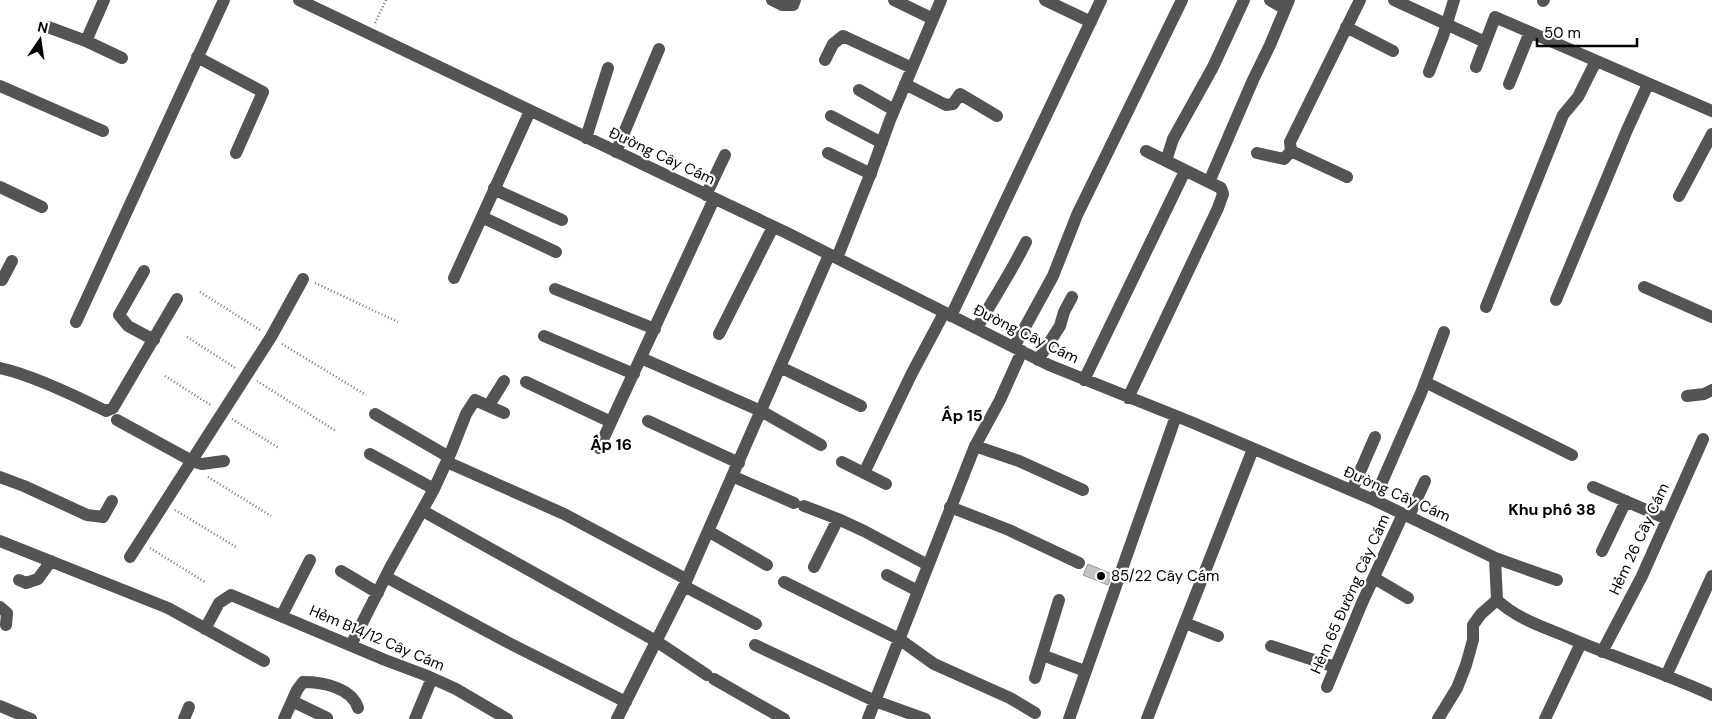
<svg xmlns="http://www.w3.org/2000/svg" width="1712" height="719" viewBox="0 0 1712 719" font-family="'DM Sans',sans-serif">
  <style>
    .building { fill: #c4c4c4; stroke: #989898 }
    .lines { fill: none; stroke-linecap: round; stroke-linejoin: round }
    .path { stroke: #767676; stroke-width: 2.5; stroke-dasharray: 1 2.5; stroke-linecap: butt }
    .minor { stroke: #545454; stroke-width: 12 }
    .poi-dot { fill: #000; stroke: #fff; stroke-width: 2 }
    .labels { text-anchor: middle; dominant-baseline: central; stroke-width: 4.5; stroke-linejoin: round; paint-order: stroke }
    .street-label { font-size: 15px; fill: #000; stroke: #fff }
    .poi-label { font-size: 15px; fill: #000; stroke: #fff; text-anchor: start }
    .neighbourhood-label { font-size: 16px; font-weight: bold; fill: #000; stroke: #fff }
  </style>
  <rect width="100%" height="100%" fill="#fff"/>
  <path class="building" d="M1088 564 1112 574 1108 585 1083 575Z"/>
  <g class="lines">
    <path class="path" d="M375 23 386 0
      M315 283 398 322
      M200 292 260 330
      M187 337 237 369
      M282 344 366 395
      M165 376 212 406
      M257 381 336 431
      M232 419 279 448
      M208 477 271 516
      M175 510 236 547
      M150 548 205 582"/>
    <path class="minor" d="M299 0 787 233 1049 365 1191 422 1374 500 1495 558 1497 600C1516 618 1541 626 1565 636 1613 657 1664 673 1712 695
      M772 0 782 5H793L795 0
      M894 0 933 19
      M1045 0 1091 22
      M1270 0 1285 9
      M1394 0 1485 42
      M1543 1 1544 0
      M48 27 86 41 122 58
      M1346 27 1393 51
      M86 41 104 0
      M197 57 263 92 236 153
      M825 60 833 44 843 36 912 68
      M1476 67 1495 17 1712 111
      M1429 72 1443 36 1454 0
      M905 84 946 105 953 104 960 94 997 116
      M1509 84 1530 32
      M0 86 103 131
      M859 90 894 110
      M831 116 882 143
      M586 138 608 68
      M616 152 659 49
      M828 153 871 174
      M1257 153 1284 159 1291 151
      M1166 161 1173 139 1213 67 1244 0
      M1347 177 1291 151 1290 142 1360 0
      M1209 182 1253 80 1270 45 1289 0
      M0 187 42 207
      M494 188 502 193 562 220
      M706 195 725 155
      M1679 196 1712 134
      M482 217 556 252
      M837 258 872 170 890 120 941 0
      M144 271 119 315 128 326 154 340
      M454 278 530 111
      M0 279 2 280 12 261
      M1644 287 1712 317
      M555 289 655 329
      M1556 300 1627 130 1648 84
      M1486 307 1563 115 1578 97 1596 61
      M951 316 1101 0
      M76 322 224 0
      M977 328C993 299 1012 271 1026 242
      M719 334 773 227
      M544 336 634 374
      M1014 347 1053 276 1077 215 1182 0
      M641 358 761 411 821 445
      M1038 360 1060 326 1064 312 1072 297
      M780 367 861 406
      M0 368C33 375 76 396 106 411L113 408 177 299
      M1084 380 1185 171
      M526 382 611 422
      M1425 382 1572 455
      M1687 396 1704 394 1712 390
      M1128 398 1218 208 1223 194 1221 188 1146 151
      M489 405 504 381
      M375 414 449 457
      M117 420 192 461 202 464 224 461
      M648 421 739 463
      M975 446 1019 461 1083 490
      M599 448 714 199
      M370 454 434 489
      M447 462 564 514 686 579
      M842 462 886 484
      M864 473 911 375 944 313
      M732 476 794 503
      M0 477 24 486 87 515 103 517 112 501
      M1593 487 1667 519
      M1352 490 1375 437
      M1374 500 1421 393 1444 332
      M804 506 838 519 864 531 928 565
      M950 507 1009 530 1079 563
      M423 511 656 641 707 675
      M1409 516 1425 481
      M708 531 767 565
      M0 541 168 608 264 661
      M1602 551 1626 501
      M130 557 271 337 303 279
      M1495 558 1557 580
      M814 567 838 519
      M341 571 378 593
      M887 575 918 591
      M386 577 507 642 626 702
      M1374 578 1408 598
      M19 580 26 583 38 579 51 561
      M784 582 899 639 934 664 1010 698 1035 713
      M684 586 756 624
      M0 607 7 613 6 625
      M282 615 310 560
      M1185 623 1218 636
      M205 629 219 603 231 595 385 660 425 675 456 689 507 719
      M351 645 390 568 434 489 451 452 466 414 475 400 504 413
      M755 645 875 701 925 719
      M1271 646 1335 667
      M1602 652 1642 576 1703 439
      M1042 655 1085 671
      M1666 676 1712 576
      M1035 678 1059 600
      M714 679 784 719
      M1327 687 1362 603 1403 514
      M292 701 327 718
      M0 706 31 719
      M184 719 189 707
      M284 719 297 690 303 682C323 682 352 688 358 708
      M415 719 432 678
      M617 719 684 586 829 255
      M868 719 975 446 1000 400 1022 351
      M1069 719 1176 416
      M1147 719 1253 449
      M1438 719 1457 688 1466 665 1473 640V625L1481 614 1497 600
      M1545 719 1581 643"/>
  </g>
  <circle class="poi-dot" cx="1101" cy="576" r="5"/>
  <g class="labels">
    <g class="street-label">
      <text transform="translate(662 156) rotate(25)">Đường Cây Cám</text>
      <text transform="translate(1026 334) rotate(26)">Đường Cây Cám</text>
      <text transform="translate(1397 494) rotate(24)">Đường Cây Cám</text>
      <text transform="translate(1639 539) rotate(-65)">Hẻm 26 Cây Cám</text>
      <text transform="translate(1350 594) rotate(-66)">Hẻm 65 Đường Cây Cám</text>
      <text transform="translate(377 638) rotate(23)">Hẻm B14/12 Cây Cám</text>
    </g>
    <g class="poi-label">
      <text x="1111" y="576">85/22 Cây Cám</text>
    </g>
    <g class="neighbourhood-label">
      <text x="962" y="415">Ấp 15</text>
      <text x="611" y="444">Ấp 16</text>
      <text x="1552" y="509">Khu phố 38</text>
    </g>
  </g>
  <g transform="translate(40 40) rotate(13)" stroke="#ffffff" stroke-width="4" paint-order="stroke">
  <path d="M0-4L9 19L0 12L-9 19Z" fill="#000000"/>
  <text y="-8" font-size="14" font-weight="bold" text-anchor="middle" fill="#000000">N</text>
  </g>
  <path d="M1537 38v8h100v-8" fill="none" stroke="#000000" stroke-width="2.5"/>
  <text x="1544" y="38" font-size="15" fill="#000000" stroke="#ffffff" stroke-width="4" paint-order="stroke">50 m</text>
</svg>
